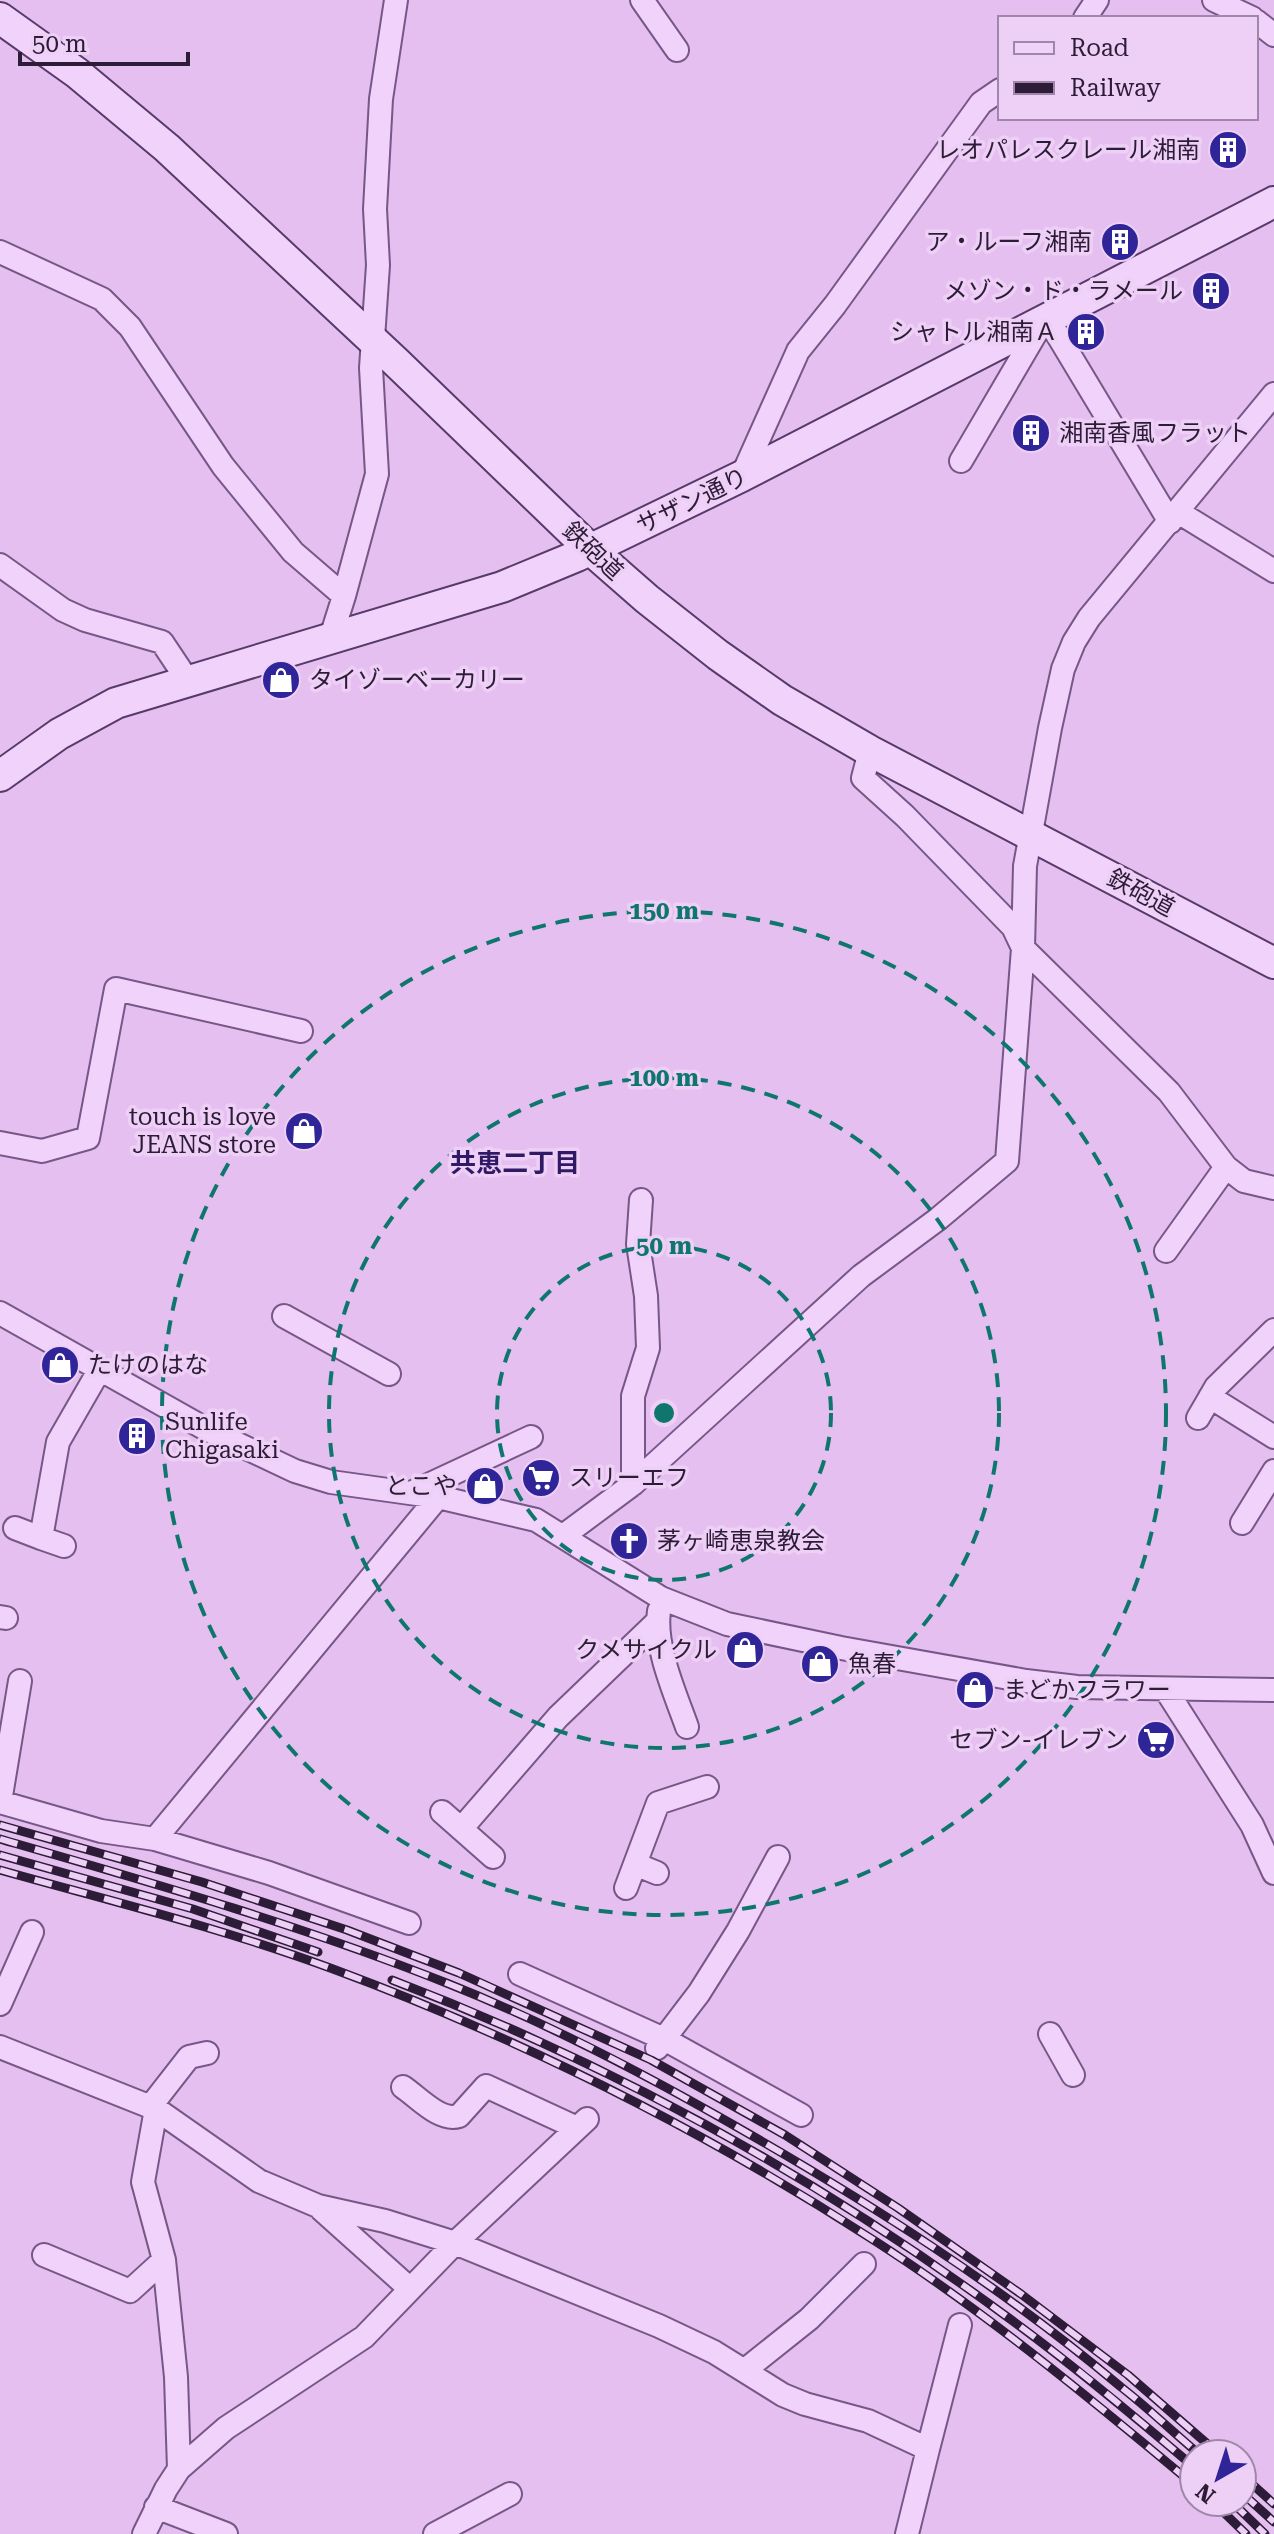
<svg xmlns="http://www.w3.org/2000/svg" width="1274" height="2534" viewBox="0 0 1274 2534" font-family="'Roboto Serif','Noto Sans JP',serif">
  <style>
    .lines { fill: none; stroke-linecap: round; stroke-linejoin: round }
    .street-casing { stroke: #765788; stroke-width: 26 }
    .secondary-casing { stroke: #563a6a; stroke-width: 34 }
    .street { stroke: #f1d2fa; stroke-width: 22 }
    .secondary { stroke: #f1d2fa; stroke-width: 30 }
    .rail-casing { stroke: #2c1c37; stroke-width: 9 }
    .rail { stroke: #eecff6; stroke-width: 6; stroke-dasharray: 18; stroke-linecap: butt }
    .ring { fill: none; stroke: #0f766e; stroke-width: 4; stroke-dasharray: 14 10 }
    .labels { text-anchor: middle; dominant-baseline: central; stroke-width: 7; stroke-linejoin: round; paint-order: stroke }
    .poi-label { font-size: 24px; fill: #2c1c37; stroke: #eecff6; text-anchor: end }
    .street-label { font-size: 24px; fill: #2c1c37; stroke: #eecff6 }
    .neighbourhood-label { font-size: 26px; font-weight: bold; fill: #311a65; stroke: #eecff6 }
    .centre { fill: #0f766e; stroke: #eecff6; stroke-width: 4 }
    .ring-label { font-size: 24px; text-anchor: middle; font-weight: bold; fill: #0f766e; stroke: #eecff6; stroke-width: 7; stroke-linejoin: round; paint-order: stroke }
  </style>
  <rect width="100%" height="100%" fill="#e5bfef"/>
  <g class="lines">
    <g class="street-casing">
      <path id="street" d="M642 0 677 50
        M1214 0 1252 18
        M1085 18 1097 0
        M1256 21 1274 35
        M0 252 102 299 130 327 223 466 293 552 344 596
        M1048 319 1170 522
        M961 461 1043 321
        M742 476 798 351 835 305 981 103 1000 90
        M1178 512 1274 571
        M0 565 63 610 85 620 162 642 188 681
        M330 640 344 596 377 474 371 368 378 265 375 209 381 99 396 0
        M870 751 863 778 905 816 1013 927 1023 948 1169 1092 1226 1167 1244 1181 1274 1188
        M0 1143 42 1151 88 1138 116 989 301 1031
        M1166 1251 1226 1167
        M0 1313 204 1428 295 1471 331 1482 438 1497 536 1520 661 1598 727 1624 841 1648 1026 1681 1077 1687 1274 1690
        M284 1316 389 1374
        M1210 1397 1274 1437
        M1198 1418 1216 1387 1274 1330
        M633 1484V1396L648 1348 646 1296 638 1244 641 1200
        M411 1493 531 1437
        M1242 1523 1274 1471
        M15 1528 41 1538 58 1442 100 1369
        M563 1536 633 1484 861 1276 938 1219 1007 1161 1023 948 1025 866 1050 728 1063 669 1074 642 1089 618 1274 394
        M41 1538 64 1546
        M659 1611C654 1647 675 1693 687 1727
        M0 1617 6 1618
        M1166 1690 1252 1825 1274 1873
        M0 1802 101 1831 155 1839 269 1873 409 1923
        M0 1802 20 1681
        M442 1812 493 1857
        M461 1829 558 1717 658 1621
        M155 1839 438 1497
        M635 1864 657 1873
        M626 1888 658 1803 707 1787
        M520 1974 664 2039 801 2115
        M0 2004 32 1932
        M1050 2034 1073 2075
        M0 2047 156 2109 259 2181 318 2206 385 2221 455 2243 659 2326 714 2352 783 2395 805 2404 868 2421 928 2449 907 2534
        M657 2048 699 1993 738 1931 778 1857
        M403 2087C419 2098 440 2122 459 2116L486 2086 577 2128
        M150 2107 189 2057 207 2053
        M156 2109 143 2182 164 2260 176 2377 179 2469
        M321 2209 409 2288
        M44 2255 130 2291 164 2260
        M745 2370 809 2319 864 2264
        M928 2449 960 2325
        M156 2507 226 2534
        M144 2534 166 2489 179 2469 226 2428 364 2337 455 2243 587 2119
        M435 2534 510 2494"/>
    </g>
    <g class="secondary-casing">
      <path id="secondary" d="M0 18 77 73 167 148 395 361 591 550 647 599 718 655 782 700 870 751 1274 963
        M0 776 59 734 116 703 502 587 577 556 742 476 1274 202"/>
    </g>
    <use href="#street" class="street"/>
    <use href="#secondary" class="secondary"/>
    <g class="rail-casing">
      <path id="rail" d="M0 1825 202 1882 347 1930 459 1973 651 2060 785 2135 898 2208 1021 2294 1128 2375 1219 2454
        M0 1839C153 1883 301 1925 449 1984 547 2023 639 2071 730 2123 867 2201 1001 2286 1121 2387 1148 2408 1173 2432 1199 2454
        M0 1855 193 1909 318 1952
        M0 1870C111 1901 225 1929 333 1969 522 2039 705 2131 875 2241 987 2313 1091 2399 1194 2485
        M392 1980C610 2063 818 2178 1006 2316 1071 2363 1133 2415 1194 2467
        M1242 2475 1274 2504
        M1242 2493 1274 2522
        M1213 2502 1246 2534
        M1232 2502 1265 2534"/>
    </g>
    <use href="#rail" class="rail"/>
  </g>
  <g class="ring">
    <circle cx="664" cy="1413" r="167"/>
    <circle cx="664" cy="1413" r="335"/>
    <circle cx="664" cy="1413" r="502"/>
  </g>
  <defs>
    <g id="building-disc" transform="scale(2)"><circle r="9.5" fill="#2f2599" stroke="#eecff6"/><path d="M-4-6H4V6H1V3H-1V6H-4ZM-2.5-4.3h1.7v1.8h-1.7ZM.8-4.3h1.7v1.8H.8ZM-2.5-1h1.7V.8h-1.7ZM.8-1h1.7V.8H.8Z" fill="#fff"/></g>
    <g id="shop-disc" transform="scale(2)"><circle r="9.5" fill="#2f2599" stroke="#eecff6"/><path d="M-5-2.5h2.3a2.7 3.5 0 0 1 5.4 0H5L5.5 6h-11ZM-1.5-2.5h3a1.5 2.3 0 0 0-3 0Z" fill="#fff"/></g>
    <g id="supermarket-disc" transform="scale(2)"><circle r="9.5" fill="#2f2599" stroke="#eecff6"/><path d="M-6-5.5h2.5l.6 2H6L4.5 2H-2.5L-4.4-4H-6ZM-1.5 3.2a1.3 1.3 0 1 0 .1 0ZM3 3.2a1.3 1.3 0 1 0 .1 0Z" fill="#fff"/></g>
    <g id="church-disc" transform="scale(2)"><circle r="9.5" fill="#2f2599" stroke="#eecff6"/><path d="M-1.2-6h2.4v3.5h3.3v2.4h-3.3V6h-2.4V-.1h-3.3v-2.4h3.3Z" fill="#fff"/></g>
  </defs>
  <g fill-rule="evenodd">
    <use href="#building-disc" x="1228" y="150"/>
    <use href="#building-disc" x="1120" y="242"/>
    <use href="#building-disc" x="1211" y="291"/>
    <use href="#building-disc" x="1086" y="332"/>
    <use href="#building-disc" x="1031" y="433"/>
    <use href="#shop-disc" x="281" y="680"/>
    <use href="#shop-disc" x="304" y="1131"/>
    <use href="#shop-disc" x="60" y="1365"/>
    <use href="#building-disc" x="137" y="1436"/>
    <use href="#supermarket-disc" x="541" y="1478"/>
    <use href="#shop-disc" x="485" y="1486"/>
    <use href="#church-disc" x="629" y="1541"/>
    <use href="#shop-disc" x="745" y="1650"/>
    <use href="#shop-disc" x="820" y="1664"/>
    <use href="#shop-disc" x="975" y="1690"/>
    <use href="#supermarket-disc" x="1156" y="1740"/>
  </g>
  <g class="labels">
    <g class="poi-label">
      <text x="1200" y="150">レオパレスクレール湘南</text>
      <text x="1092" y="242">ア・ルーフ湘南</text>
      <text x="1183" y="291">メゾン・ド・ラメール</text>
      <text x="1058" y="332">シャトル湘南Ａ</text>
      <text x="1059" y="433" text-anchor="start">湘南香風フラット</text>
      <text x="309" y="680" text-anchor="start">タイゾーベーカリー</text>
      <text x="276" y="1117">touch is love<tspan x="276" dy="28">JEANS store</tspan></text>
      <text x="88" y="1365" text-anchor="start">たけのはな</text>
      <text x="165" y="1422" text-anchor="start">Sunlife<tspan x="165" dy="28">Chigasaki</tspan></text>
      <text x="569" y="1478" text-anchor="start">スリーエフ</text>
      <text x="457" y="1486">とこや</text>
      <text x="657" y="1541" text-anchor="start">茅ヶ崎恵泉教会</text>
      <text x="717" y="1650">クメサイクル</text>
      <text x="848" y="1664" text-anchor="start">魚春</text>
      <text x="1003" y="1690" text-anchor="start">まどかフラワー</text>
      <text x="1128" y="1740">セブン-イレブン</text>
    </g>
    <g class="street-label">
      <text transform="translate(692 501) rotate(-26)">サザン通り</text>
      <text transform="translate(593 551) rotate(43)">鉄砲道</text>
      <text transform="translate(1141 893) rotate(28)">鉄砲道</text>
    </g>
    <g class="neighbourhood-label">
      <text x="515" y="1163">共恵二丁目</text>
    </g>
  </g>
  <circle cx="664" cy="1413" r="12" class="centre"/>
  <g class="ring-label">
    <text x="664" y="919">150 m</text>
    <text x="664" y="1086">100 m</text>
    <text x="664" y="1254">50 m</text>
  </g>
  <rect x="998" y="16" width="260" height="104" fill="#eecff6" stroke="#a087aa" stroke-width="2"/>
  <rect x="1014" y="42" width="40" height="12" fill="#f1d2fa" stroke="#a087aa" stroke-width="2"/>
  <text x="1070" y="56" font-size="24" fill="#2c1c37">Road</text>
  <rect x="1014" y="82" width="40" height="12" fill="#2c1c37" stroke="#a087aa" stroke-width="2"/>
  <text x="1070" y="96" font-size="24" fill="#2c1c37">Railway</text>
  <g transform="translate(1218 2478) rotate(219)"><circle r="38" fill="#eecff6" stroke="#a087aa" stroke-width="2"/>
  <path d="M0-6L14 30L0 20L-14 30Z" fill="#2f2599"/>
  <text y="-12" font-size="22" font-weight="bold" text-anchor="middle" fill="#2c1c37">N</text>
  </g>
  <path d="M20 52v12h168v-12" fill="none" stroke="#2c1c37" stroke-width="4"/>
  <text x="32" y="52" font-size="24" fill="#2c1c37" stroke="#eecff6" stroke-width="6" paint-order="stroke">50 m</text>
</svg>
